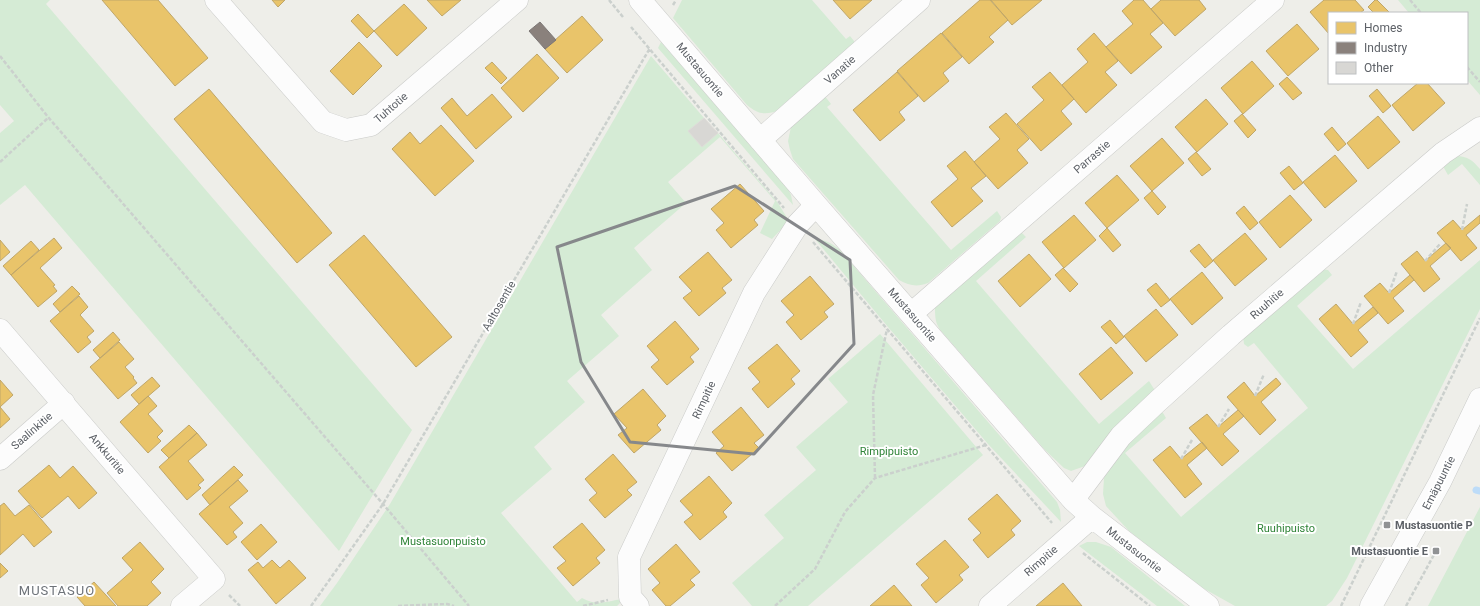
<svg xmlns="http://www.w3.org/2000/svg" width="1480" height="606" viewBox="0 0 1480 606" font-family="Roboto,sans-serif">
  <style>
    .green { fill: #d5ebd5 }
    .homes { fill: #e9c46a; stroke: #bfa669 }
    .industry { fill: #8a817c; stroke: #7c7776 }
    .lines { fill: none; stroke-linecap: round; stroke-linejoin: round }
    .stream { stroke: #bddcf8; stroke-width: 7 }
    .building { fill: #d8d7d4; stroke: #dedcd8 }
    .minor-casing { stroke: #cacbc9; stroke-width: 23 }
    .path { stroke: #cbd0cd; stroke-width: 2.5; stroke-dasharray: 4 2; stroke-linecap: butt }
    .minor { stroke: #fcfcfc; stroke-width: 22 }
    .marked { fill: none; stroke: #86888b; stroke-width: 3; stroke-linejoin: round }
    .poi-dot { fill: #909294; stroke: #fff; stroke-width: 1.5 }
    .labels { text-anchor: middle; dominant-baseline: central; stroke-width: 4; stroke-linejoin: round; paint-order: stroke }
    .street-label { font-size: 11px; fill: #5d6167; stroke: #fff }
    .park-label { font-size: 11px; fill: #308438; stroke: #fff }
    .poi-label { font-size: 11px; font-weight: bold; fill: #5d6167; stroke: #fff; text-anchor: start }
    .quarter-label { font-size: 13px; letter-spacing: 1px; fill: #6e7379; stroke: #fff }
  </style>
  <rect width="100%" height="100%" fill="#eeeee9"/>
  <path class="green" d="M0 0H50L46 4 412 430 339 551 25 185 0 205V133L14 121 0 105Z
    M682 0H812L846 39 850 36 854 41V47L780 110C765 115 759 115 747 105L673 18Z
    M1398 0H1480V95L1467 80V13H1409Z
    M661 42 787 187 791 195 793 205 658 48Z
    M651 56 704 118 688 131 702 147 718 133 778 203 789 221 772 239 760 233 775 201 720 137 668 182 686 203 634 248 652 270 601 315 619 336 567 381 585 402 534 447 552 469 501 513 577 602 582 598C597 606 605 602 621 599L622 601 617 606H320L337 583 390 504Z
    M824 95 831 104 827 107 951 250 997 211 1001 217 1000 221 928 283C918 287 909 286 899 280L800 167 793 159 790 150 788 141 791 127Z
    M1456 156C1468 156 1473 161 1480 169V185L1462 164 1448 175 1444 168V163Z
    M1020 231 1026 237 976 281 1099 424 1149 381 1154 389V392L1085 466 1071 471 1064 468 1045 450 942 332C935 324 935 317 935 306Z
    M815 239C826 240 831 243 839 249L1057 502 1060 510 1061 522 988 444 888 327Z
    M1480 260V309L1347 578 1332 601 1326 606H1235L1201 587 1129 531 1106 506 1103 494 1104 478 1113 459 1160 411 1163 413 1166 418 1125 453 1181 517 1308 408 1254 343 1248 347 1244 344 1243 336 1321 269 1328 270 1332 275 1297 306 1353 369Z
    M880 334 983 455 808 606H752L732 583 784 538 764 515 816 470 796 447 848 402 828 379Z
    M1480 507V606H1428Z
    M1087 542H1096L1111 547 1185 606H1157L1079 546Z"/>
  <path class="homes" d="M102 0H158L208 58 175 86Z
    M272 0H285L278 7Z
    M427 0H461L442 16Z
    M833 0H872L850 19Z
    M980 0H990L1008 20 989 37 994 42 969 64 942 33Z
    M991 0H1042L1012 25Z
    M1134 0H1143L1163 23 1150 34 1162 47 1131 74 1106 47 1133 24 1122 11Z
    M1161 0H1199L1206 9 1175 36 1151 9Z
    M1324 0H1355L1364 10 1360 13H1329V34L1310 12Z
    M1375 0H1377L1390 13H1374L1368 7Z
    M404 4 427 28 397 56 374 31Z
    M358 14 374 31 367 38 351 21Z
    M582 16 603 40 567 73 545 49Z
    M1297 24 1319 49 1288 76 1266 51Z
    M941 33 962 57 943 73 949 81 924 102 897 71Z
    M1094 33 1118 61 1105 72 1117 85 1086 113 1062 85 1088 62 1077 49Z
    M359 42 382 66 353 95 330 71Z
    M537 54 559 78 523 112 501 88Z
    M1252 61 1274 86 1243 114 1221 88Z
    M492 62 507 78 501 84 485 68Z
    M897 72 918 96 899 112 905 120 880 141 853 110Z
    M1050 72 1074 99 1061 111 1072 124 1041 151 1017 124 1044 100 1032 87Z
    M1287 77 1302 93 1293 100 1279 84Z
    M1418 83H1427L1445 103 1413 131 1392 105Z
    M209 89 332 233 297 263 174 119Z
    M1377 89 1391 106 1383 113 1369 96Z
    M492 94 512 117 476 149 441 108 452 98 467 116Z
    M1206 99 1228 124 1197 152 1175 127Z
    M1006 113 1029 139 1017 150 1028 163 998 189 974 162 1000 139 989 127Z
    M1242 114 1256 130 1248 138 1234 121Z
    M1378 116 1400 142 1368 169 1347 143Z
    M441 125 474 161 435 196 392 149 410 132 420 144Z
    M1332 127 1346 144 1338 151 1324 134Z
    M1162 138 1184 163 1152 191 1130 166Z
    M965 151 986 176 971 188 983 201 952 227 931 202 958 179 947 166Z
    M1196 152 1211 169 1202 176 1188 159Z
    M1335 155 1357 181 1325 208 1303 182Z
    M1289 166 1303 183 1294 190 1280 173Z
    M1117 175 1139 200 1107 228 1085 203Z
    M740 184 764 211 754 220 758 225 731 248 716 230 724 223 711 209Z
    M1152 191 1166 207 1158 215 1144 198Z
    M1290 195 1312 220 1280 248 1259 222Z
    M1244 206 1258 223 1250 230 1236 213Z
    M1074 215 1096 240 1064 268 1042 242Z
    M1480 215V223L1466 235 1477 248 1461 261 1437 233 1453 220 1462 230Z
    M1107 228 1121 245 1113 252 1099 236Z
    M1245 233 1267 259 1235 286 1213 260Z
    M364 235 452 337 416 367 329 265Z
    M54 238 62 248 40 268 55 285 53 286 57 291 38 307 11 275Z
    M0 240 10 252 0 261Z
    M31 241 39 250 11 275 3 266Z
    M1446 243 1451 248 1430 266 1440 279 1424 292 1401 264 1417 251 1425 261Z
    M1199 244 1213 261 1205 268 1190 251Z
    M708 252 732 280 722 288 726 293 699 316 683 298 692 291 679 277Z
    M1029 254 1051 279 1020 307 998 281Z
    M1063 268 1078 284 1070 292 1055 275Z
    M1202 272 1223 298 1192 325 1170 299Z
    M1410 275 1414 280 1393 298 1404 311 1388 324 1364 296 1380 283 1389 293Z
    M810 276 834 304 824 312 828 317 801 340 786 322 794 315 781 301Z
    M1156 283 1170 300 1161 307 1147 290Z
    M72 286 80 294 60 312 53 304Z
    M79 296 88 307 80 315 94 331 87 337 91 342 78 353 50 321Z
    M1336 304 1353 324 1373 307 1378 313 1358 330 1368 342 1351 357 1319 319Z
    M1156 309 1178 335 1146 362 1124 336Z
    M1110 320 1124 337 1116 344 1101 327Z
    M675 321 699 349 690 357 694 362 667 385 651 367 659 360 647 346Z
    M113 332 120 340 100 358 93 350Z
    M119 342 134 359 125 367 134 377 133 378 137 383 118 399 90 367Z
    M777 344 800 371 791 379 795 384 768 408 752 389 760 382 748 368Z
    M1111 347 1133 373 1101 400 1079 374Z
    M152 377 160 386 139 404 131 395Z
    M1276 378 1281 384 1261 402 1276 420 1260 435 1227 397 1244 382 1255 396Z
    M0 380 13 395 0 407Z
    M643 389 666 416 657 425 661 430 634 453 618 435 627 428 614 414Z
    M148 396 157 406 148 414 163 431 157 437 161 441 148 453 120 422Z
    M0 407 10 419 0 428Z
    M741 407 764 435 754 443 759 448 732 471 716 453 724 446 712 432Z
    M1238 410 1244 416 1223 434 1239 451 1222 466 1189 428 1207 414 1218 427Z
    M189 425 197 433 169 458 161 450Z
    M197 433 207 445 188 461 204 480 198 485 201 488 187 500 159 467Z
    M1202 442 1207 448 1187 465 1202 484 1185 498 1153 460 1170 446 1181 459Z
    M613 454 637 482 627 490 632 495 605 518 589 500 597 493 585 479Z
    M49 465 60 478 73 466 97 493 79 509 68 496 42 518 18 491Z
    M234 466 243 475 210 505 202 495Z
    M709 476 732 503 723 512 727 517 700 540 684 522 693 515 680 501Z
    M238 480 248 491 229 507 243 523 233 532 237 537 227 545 199 514Z
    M997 494 1021 521 1011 530 1015 535 988 558 973 540 981 533 968 519Z
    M4 503 15 516 29 505 52 532 34 547 23 534 0 555V506Z
    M582 523 605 550 596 558 600 563 573 586 557 568 566 561 553 547Z
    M261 524 277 542 257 560 241 542Z
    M945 540 969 567 959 575 963 580 936 603 921 585 929 578 916 564Z
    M140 542 164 569 151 582 161 593 147 606H118L107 593 133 570 122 558Z
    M676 544 700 572 690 580 695 585 670 606H666L652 590 660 583 648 569Z
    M272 560 280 568 289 560 306 578 276 604 248 570 258 562 263 568Z
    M0 563 8 571 0 578Z
    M94 582 116 606H85L77 597Z
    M1063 583 1082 606H1036Z
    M894 585 912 606H870Z"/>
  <path class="industry" d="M540 22 556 40 545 49 529 31Z"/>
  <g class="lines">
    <path class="stream" d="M1476 490 1480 491"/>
  </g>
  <path class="building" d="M704 118 718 133 702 147 688 131Z"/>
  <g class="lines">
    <g class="minor-casing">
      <path id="minor" d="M216 0 323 122 346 130 371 125 517 0
        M640 0 816 205 1073 500 1092 517 1208 606
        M760 140 919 0
        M911 314 1273 0
        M0 330 214 579 182 606
        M0 459 64 403
        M1073 500 1121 436 1158 401 1231 335 1443 153 1480 128
        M638 606 630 597 629 557 754 293 798 224 816 205
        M990 606 1092 517
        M1371 606 1440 482 1480 399"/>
    </g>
    <path class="path" d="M609 0 623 17
      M1410 0 1421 13
      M673 5 676 0
      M631 27 784 208
      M0 56 48 117 383 504 469 606
      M1467 67 1480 82
      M0 162 48 118
      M1462 230 1467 204
      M813 242 1052 523
      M1425 261 1440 244
      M1389 293 1397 271
      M1353 324 1361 302
      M1255 396 1264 374
      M1218 427 1229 409
      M1181 459 1192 440
      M875 478 873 395 887 329
      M1083 553 1150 606
      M229 595 240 606
      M311 606 383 504 650 48
      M398 606 447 604 454 606
      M583 606 608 600
      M775 606 815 569 845 512 875 478 986 445
      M1341 606 1480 318
      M1406 606 1436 551"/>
    <use href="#minor" class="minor"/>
  </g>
  <path class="marked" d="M735 186 850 260 854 344 754 454 630 442 581 362 557 247Z"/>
  <g class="poi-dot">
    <rect x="1383" y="521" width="8" height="8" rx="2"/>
    <rect x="1432" y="547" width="8" height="8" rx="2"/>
  </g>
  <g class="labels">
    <g class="street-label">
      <text transform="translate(700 70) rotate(50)">Mustasuontie</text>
      <text transform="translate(840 70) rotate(-41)">Vanatie</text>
      <text transform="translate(391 108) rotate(-41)">Tuhtotie</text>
      <text transform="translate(1092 157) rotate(-41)">Parrastie</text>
      <text transform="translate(1267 304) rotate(-41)">Ruuhitie</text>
      <text transform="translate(499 306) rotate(-60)">Aaltosentie</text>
      <text transform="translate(912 315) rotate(49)">Mustasuontie</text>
      <text transform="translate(704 400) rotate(-65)">Rimpitie</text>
      <text transform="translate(32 431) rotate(-41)">Saalinkitie</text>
      <text transform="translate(107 454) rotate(50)">Ankkuritie</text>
      <text transform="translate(1439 483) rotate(-63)">Emäpuuntie</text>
      <text transform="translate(1134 550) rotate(38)">Mustasuontie</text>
      <text transform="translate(1041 561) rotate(-41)">Rimpitie</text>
    </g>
    <g class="park-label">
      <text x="889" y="451">Rimpipuisto</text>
      <text x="1286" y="528">Ruuhipuisto</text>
      <text x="443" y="541">Mustasuonpuisto</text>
    </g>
    <g class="poi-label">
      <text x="1395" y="525">Mustasuontie P</text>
      <text x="1428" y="551" text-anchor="end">Mustasuontie E</text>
    </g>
    <g class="quarter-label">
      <text x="57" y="590">MUSTASUO</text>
    </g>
  </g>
  <rect x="1328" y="12" width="140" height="72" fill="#ffffff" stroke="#bec0c2"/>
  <rect x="1336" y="22" width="20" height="12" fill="#e9c46a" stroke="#bec0c2"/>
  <text x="1364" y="32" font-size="12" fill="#5d6167">Homes</text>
  <rect x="1336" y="42" width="20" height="12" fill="#8a817c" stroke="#bec0c2"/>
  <text x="1364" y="52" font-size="12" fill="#5d6167">Industry</text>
  <rect x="1336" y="62" width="20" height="12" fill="#d8d7d4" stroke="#bec0c2"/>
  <text x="1364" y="72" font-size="12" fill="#5d6167">Other</text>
</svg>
